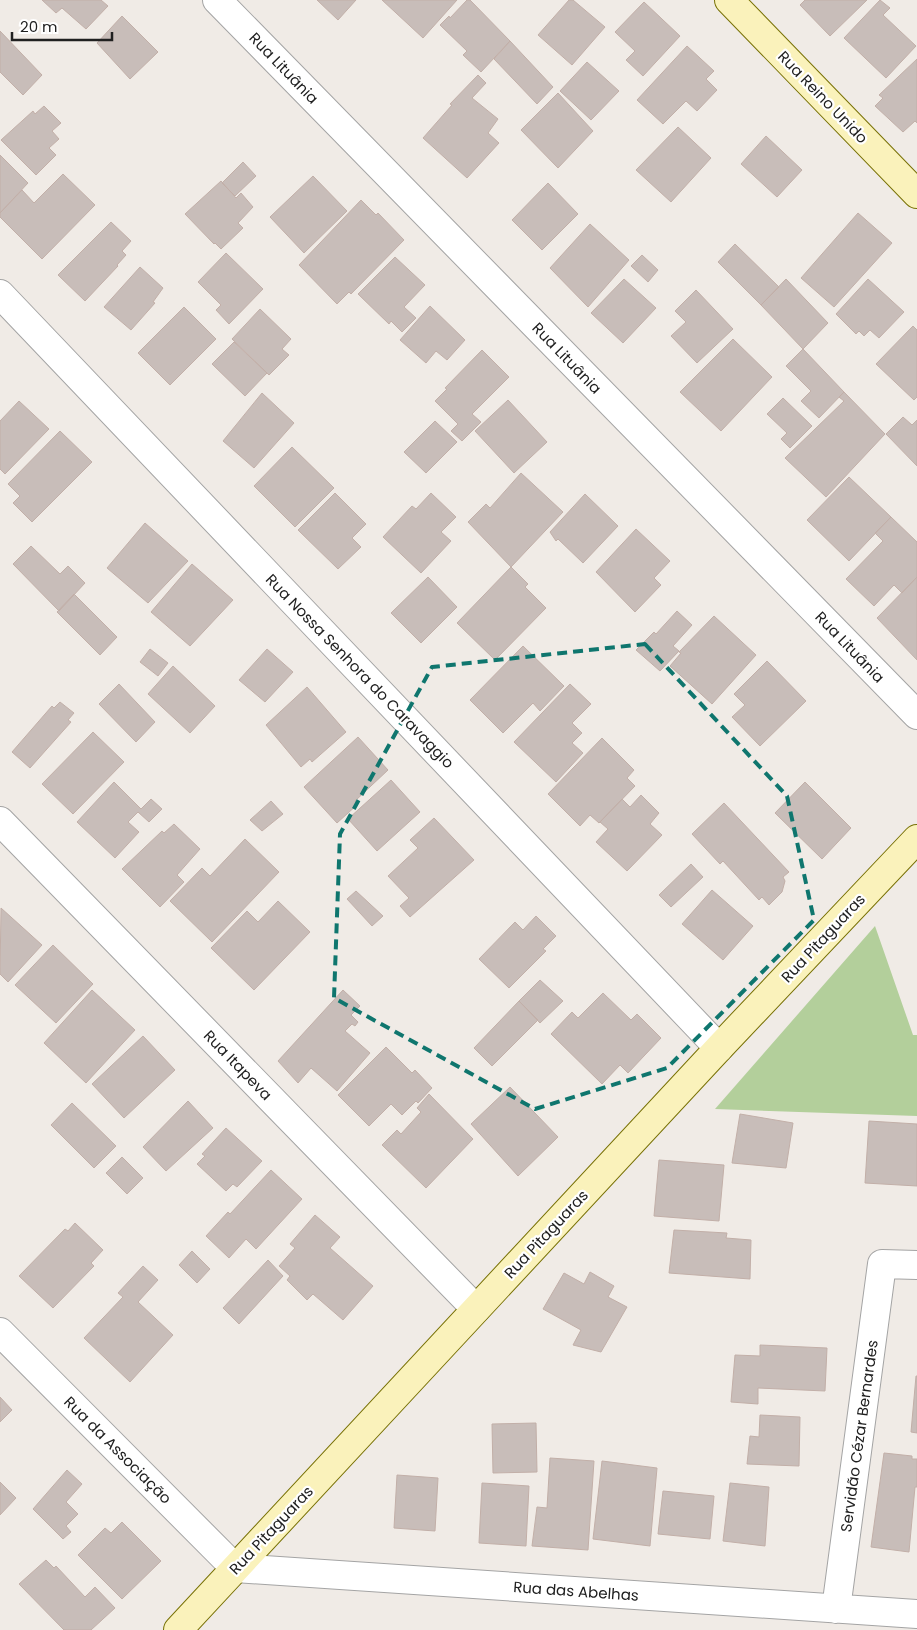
<svg xmlns="http://www.w3.org/2000/svg" width="917" height="1630" viewBox="0 0 917 1630" font-family="Poppins,sans-serif">
  <style>
    .forest { fill: #b3cf9b }
    .building { fill: #c8bdb9; stroke: #c2afa8 }
    .lines { fill: none; stroke-linecap: round; stroke-linejoin: round }
    .street-casing { stroke: #a4a4a4; stroke-width: 30 }
    .secondary-casing { stroke: #787105; stroke-width: 30 }
    .street { stroke: #fff; stroke-width: 28 }
    .secondary { stroke: #faf2bb; stroke-width: 28 }
    .marked { fill: none; stroke: #0f766e; stroke-width: 4; stroke-dasharray: 10 6; stroke-linejoin: round }
    .labels { text-anchor: middle; dominant-baseline: central; stroke-width: 4.5; stroke-linejoin: round; paint-order: stroke }
    .street-label { font-size: 15px; fill: #202020; stroke: #fff }
  </style>
  <rect width="100%" height="100%" fill="#f0ebe6"/>
  <path class="forest" d="M875 926 913 1035H917V1116L715 1109Z"/>
  <path class="building" d="M42 0H101L108 6 86 29 62 8 56 13Z
    M317 0H356L338 20Z
    M382 0H457L423 38Z
    M467 0H470L510 41 481 72 463 55 467 51 440 25 449 16 450 18Z
    M569 0H573L605 27 572 65 538 35Z
    M805 0H867L830 36 800 5Z
    M880 0 890 8 883 15 916 46 886 78 844 38Z
    M644 2 680 36 643 76 626 60 635 51 615 32Z
    M122 16 158 52 130 79 97 43Z
    M0 31 42 75 23 95 0 72Z
    M510 41 553 87 537 104 494 59Z
    M687 46 714 71 706 79 717 90 697 111 686 101 663 124 637 100Z
    M917 59V123L915 121 903 132 875 106 883 98 879 95Z
    M587 62 619 91 591 120 560 91Z
    M478 75 486 83 472 98 498 119 488 133 499 143 467 178 423 138 452 105 450 104Z
    M558 93 593 131 558 168 521 130Z
    M44 106 61 123 52 131 59 139 49 148 56 155 36 175 1 140 33 111 35 114Z
    M678 127 711 158 671 202 636 170Z
    M766 136 802 170 777 197 741 164Z
    M0 155 28 183 0 213Z
    M243 162 256 176 235 196 222 183Z
    M63 174 95 205 42 259 0 217V213L22 190 34 203Z
    M313 176 347 211 304 253 270 217Z
    M221 181 236 198 241 193 253 207 238 223 243 228 221 249 215 243 214 244 185 214Z
    M548 183 578 214 542 250 512 220Z
    M361 200 376 215 378 213 404 240 351 294 349 292 337 304 299 265Z
    M858 213 892 243 834 307 801 278Z
    M111 222 131 241 122 251 126 255 117 265 118 266 85 301 58 275Z
    M590 224 629 260 588 307 550 268Z
    M735 244 779 287 761 305 718 262Z
    M226 253 263 289 229 324 216 310 221 305 198 282Z
    M642 255 658 270 648 282 631 266Z
    M395 257 425 285 404 307 416 318 402 332 391 321 389 324 358 294Z
    M140 267 163 288 153 302 155 303 131 330 104 307Z
    M624 279 656 308 623 343 591 313Z
    M786 279 828 323 803 349 761 305Z
    M868 279 904 312 879 338 870 330 864 336 859 331 856 334 836 314Z
    M696 290 733 329 697 363 671 336 686 322 675 311Z
    M430 306 465 340 447 360 436 351 426 363 400 340Z
    M184 307 216 339 170 385 138 353Z
    M260 309 291 339 282 349 289 355 269 375 232 339Z
    M913 326 917 330V397L914 400 876 364Z
    M733 339 772 377 721 431 680 392Z
    M234 342 267 373 245 396 212 364Z
    M803 349 844 392 819 418 801 401 811 391 786 366Z
    M482 350 509 377 472 414 481 422 462 441 451 431 458 424 435 401 447 389 445 388Z
    M844 392 885 434 826 497 785 458 844 401 839 397Z
    M262 393 294 423 254 468 223 441Z
    M783 398 812 426 790 448 781 439 787 433 767 414Z
    M508 400 547 442 514 473 475 431Z
    M19 401 49 429 5 474 0 469V421Z
    M903 417 912 425 917 420V466L886 434Z
    M435 421 457 442 426 473 404 452Z
    M60 431 92 462 32 522 13 503 20 496 8 484Z
    M292 447 334 488 295 527 254 486Z
    M521 473 563 512 511 567 468 522 486 504 490 508Z
    M849 477 891 517 849 561 807 520Z
    M335 493 366 524 352 538 361 547 338 569 298 530Z
    M431 493 456 517 441 532 451 541 421 573 383 537 412 506 416 509Z
    M585 494 618 526 583 563 558 539 556 541 550 532Z
    M891 517 917 542V577L902 593 894 585 874 606 846 579 883 541 875 533Z
    M145 523 188 561 148 603 107 568Z
    M636 529 670 561 654 578 661 585 635 612 596 572Z
    M31 546 60 574 68 566 85 583 59 611 13 564Z
    M192 564 233 600 190 646 151 612Z
    M511 567 528 584 525 587 546 608 495 660 457 623Z
    M428 577 457 607 421 643 391 613Z
    M917 577V660L877 618Z
    M74 594 117 637 100 655 57 612Z
    M677 611 692 625 673 646 679 651 660 671 636 650 654 632 656 634Z
    M714 616 756 655 712 704 670 666 681 653 679 652Z
    M523 646 564 686 540 711 533 703 503 733 470 700Z
    M150 649 168 663 158 676 140 662Z
    M267 649 293 672 265 702 239 680Z
    M767 661 806 701 760 746 732 717 745 705 734 694Z
    M173 666 215 706 190 733 148 694Z
    M119 684 155 722 136 742 99 704Z
    M570 684 591 704 572 723 582 733 572 743 583 753 556 782 514 742Z
    M307 687 346 732 312 762 310 759 301 767 266 725Z
    M60 702 74 713 68 720 71 722 30 768 12 752 52 706 54 708Z
    M93 732 124 762 73 814 42 784Z
    M358 737 388 770 355 801 358 804 337 823 304 787Z
    M602 738 634 770 627 778 635 786 599 823 590 815 580 826 548 794Z
    M391 780 420 812 377 851 348 819Z
    M114 782 141 809 151 799 162 809 149 822 138 812 128 822 139 832 115 858 77 822Z
    M805 782 851 828 822 859 775 813Z
    M641 795 659 813 650 824 662 835 627 871 596 842 608 829 600 822 622 799 630 807Z
    M271 801 283 814 262 831 250 820Z
    M724 803 789 872 783 877 785 881 782 892 769 905 762 897 759 900 723 861 720 864 692 834Z
    M434 818 474 860 410 917 400 906 409 898 388 876 418 848 410 840Z
    M174 824 200 849 177 875 184 882 160 907 122 869 162 831 164 833Z
    M245 839 279 872 212 942 170 901 202 868 210 876Z
    M691 864 703 877 671 907 659 895Z
    M712 890 753 926 723 960 682 924Z
    M356 891 383 916 372 926 347 899Z
    M278 901 310 932 254 990 211 948 247 911 258 922Z
    M1 908 42 945 8 982 0 974Z
    M536 916 556 936 543 949 546 951 509 988 479 959 515 922 523 930Z
    M53 945 93 984 56 1023 15 985Z
    M540 980 563 1001 540 1023 519 1001Z
    M92 990 135 1030 86 1083 44 1043Z
    M343 990 360 1006 351 1015 358 1022 355 1026 352 1024 345 1031 370 1053 337 1091 311 1068 298 1083 278 1061Z
    M603 993 631 1020 637 1014 661 1038 628 1073 620 1065 602 1084 551 1034 572 1012 578 1018Z
    M519 1001 538 1020 492 1066 474 1048Z
    M143 1036 175 1070 124 1118 92 1084Z
    M386 1047 412 1073 415 1070 432 1088 418 1103 416 1101 402 1115 391 1104 369 1126 338 1095Z
    M510 1087 558 1137 518 1176 471 1124Z
    M429 1094 473 1139 426 1188 382 1145 397 1130 401 1134 421 1112 417 1108Z
    M188 1101 213 1128 166 1171 143 1147Z
    M72 1103 116 1146 94 1168 51 1125Z
    M740 1114 793 1123 786 1168 732 1163Z
    M869 1121 917 1124V1186L865 1183Z
    M226 1128 262 1161 237 1187 233 1184 226 1191 197 1164 205 1156 202 1154Z
    M122 1157 143 1178 127 1194 106 1173Z
    M659 1160 724 1165 719 1221 654 1216Z
    M271 1170 302 1199 256 1249 246 1239 229 1258 206 1236 228 1212 230 1214Z
    M315 1215 340 1237 330 1248 373 1286 343 1320 313 1294 307 1300 287 1280 290 1276 279 1266 295 1248 290 1244Z
    M75 1223 103 1250 91 1263 94 1266 53 1308 19 1276 65 1229 68 1231Z
    M674 1230 727 1233 726 1238 751 1240 750 1279 669 1273Z
    M192 1251 210 1269 197 1283 179 1265Z
    M268 1260 283 1276 239 1324 223 1308Z
    M143 1266 158 1280 138 1302 173 1335 130 1382 84 1338 123 1297 118 1293Z
    M590 1272 614 1286 608 1297 627 1307 601 1352 573 1345 581 1330 543 1309 564 1273 584 1284Z
    M760 1345 827 1348 825 1391 758 1388V1404L731 1402 735 1355 760 1356Z
    M916 1376H917V1433L911 1432Z
    M0 1397 12 1410 0 1422Z
    M760 1415 800 1417 799 1466 747 1464 750 1436 759 1437Z
    M536 1423 537 1472 493 1473 492 1424Z
    M884 1453 912 1456V1459H917V1487H915L909 1552 871 1547Z
    M550 1458 594 1461 588 1550 532 1546 537 1507 547 1508Z
    M602 1461 657 1468 650 1546 593 1539Z
    M67 1470 82 1484 66 1502 78 1514 66 1526 71 1532 63 1539 33 1509Z
    M397 1475 438 1478 435 1531 394 1528Z
    M0 1482 16 1498 0 1515Z
    M482 1483 529 1486 526 1546 479 1543Z
    M730 1483 769 1487 765 1546 723 1541Z
    M663 1491 714 1496 710 1539 658 1534Z
    M122 1522 161 1561 122 1599 78 1555 105 1528 111 1533Z
    M46 1560 54 1568 56 1566 85 1597 95 1587 115 1608 91 1630H64L19 1584Z"/>
  <g class="lines">
    <g class="street-casing">
      <path id="street" d="M217 0 917 715
        M0 294 719 1048
        M0 821 476 1309
        M0 1332 235 1568 917 1614
        M836 1609 882 1264 917 1265"/>
    </g>
    <g class="secondary-casing">
      <path id="secondary" d="M729 0 917 194
        M178 1630 719 1048 917 839"/>
    </g>
    <use href="#street" class="street"/>
    <use href="#secondary" class="secondary"/>
  </g>
  <path class="marked" d="M645 644 787 796 814 920 667 1068 535 1109 334 998 340 834 432 667Z"/>
  <g class="labels">
    <g class="street-label">
      <text transform="translate(284 68) rotate(46)">Rua Lituânia</text>
      <text transform="translate(823 97) rotate(46)">Rua Reino Unido</text>
      <text transform="translate(567 358) rotate(46)">Rua Lituânia</text>
      <text transform="translate(850 647) rotate(46)">Rua Lituânia</text>
      <text transform="translate(360 671) rotate(46)">Rua Nossa Senhora do Caravaggio</text>
      <text transform="translate(823 938) rotate(-47)">Rua Pitaguaras</text>
      <text transform="translate(238 1065) rotate(46)">Rua Itapeva</text>
      <text transform="translate(546 1234) rotate(-47)">Rua Pitaguaras</text>
      <text transform="translate(859 1436) rotate(-82)">Servidão Cézar Bernardes</text>
      <text transform="translate(118 1450) rotate(45)">Rua da Associação</text>
      <text transform="translate(271 1530) rotate(-47)">Rua Pitaguaras</text>
      <text transform="translate(576 1591) rotate(4)">Rua das Abelhas</text>
    </g>
  </g>
  <path d="M12 32v8h100v-8" fill="none" stroke="#202020" stroke-width="2.5"/>
  <text x="20" y="32" font-size="15" fill="#202020" stroke="#ffffff" stroke-width="4" paint-order="stroke">20 m</text>
</svg>
